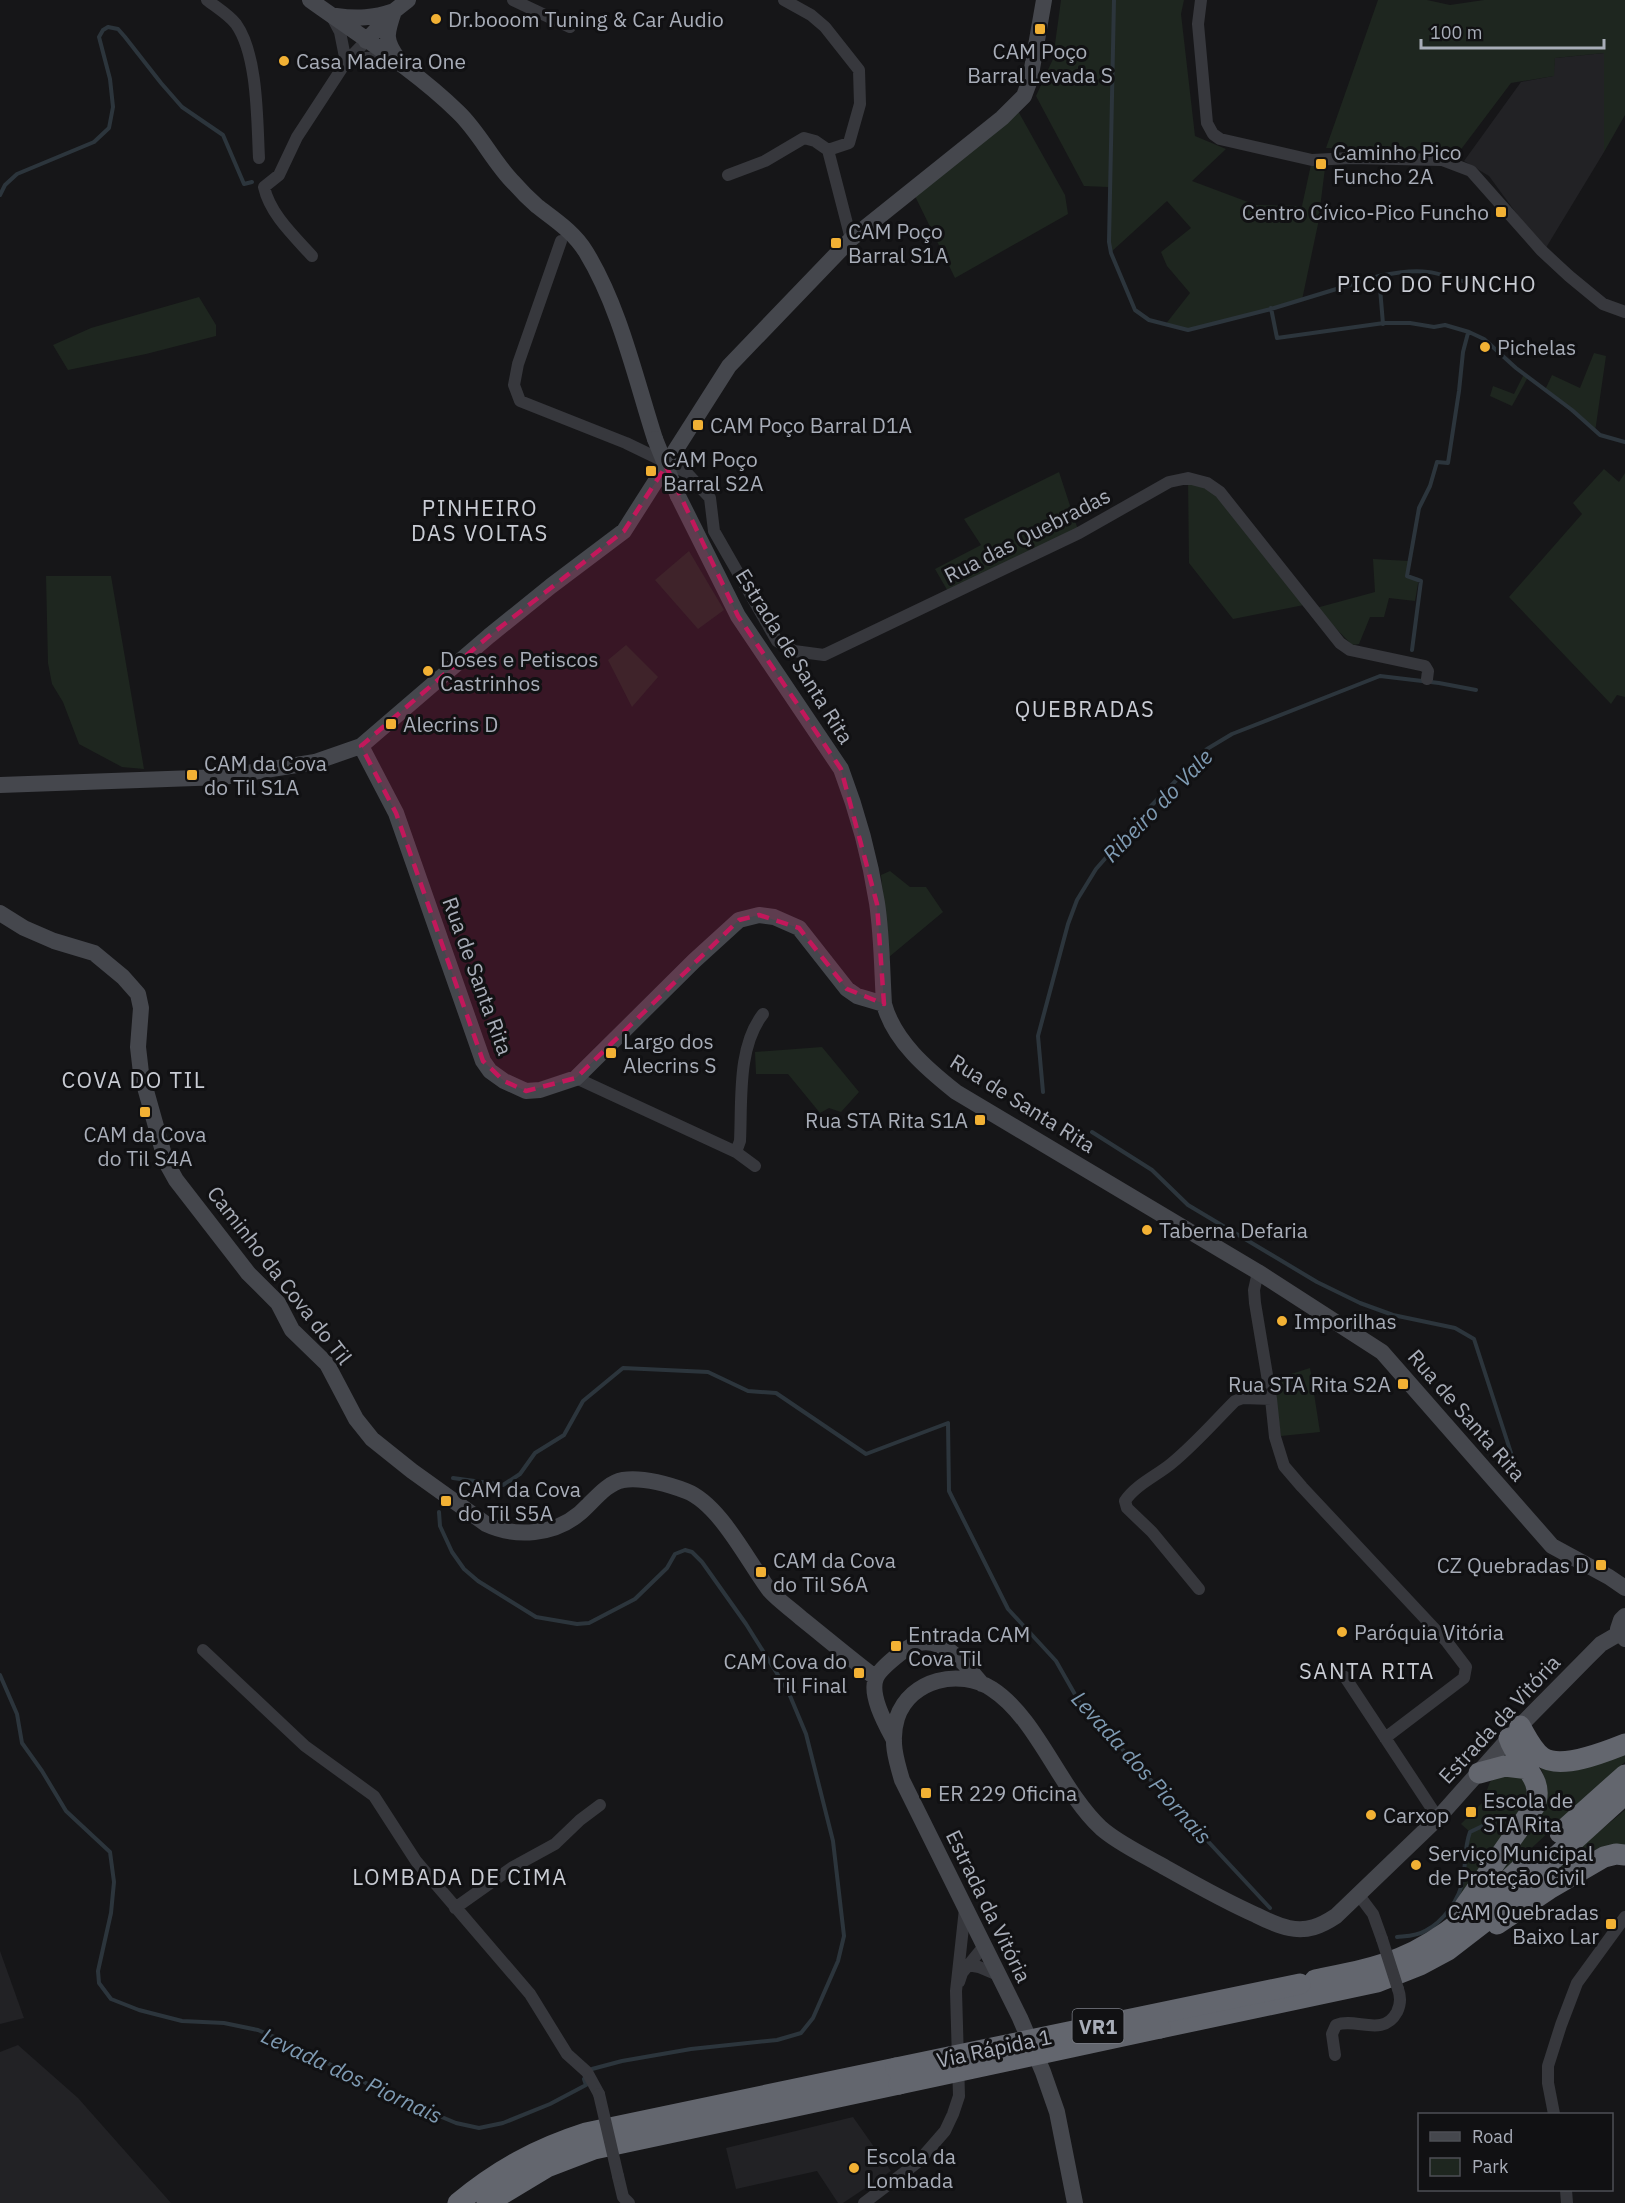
<svg xmlns="http://www.w3.org/2000/svg" width="1625" height="2203" viewBox="0 0 1625 2203" font-family="'IBM Plex Sans',sans-serif">
  <style>
    .built { fill: #222225 }
    .green { fill: #1e261f }
    .lines { fill: none; stroke-linecap: round; stroke-linejoin: round }
    .stream { stroke: #2c353c; stroke-width: 4 }
    .street { stroke: #37383d; stroke-width: 12 }
    .secondary { stroke: #45474d; stroke-width: 16 }
    .highway { stroke: #63666e; stroke-width: 21 }
    .street-bridge { stroke: #37383d; stroke-width: 12 }
    .secondary-bridge { stroke: #45474d; stroke-width: 16 }
    .highway-bridge { stroke: #63666e; stroke-width: 21 }
    .marked { fill: #c2185b; fill-opacity: 0.2; stroke: #c2185b; stroke-width: 4.5; stroke-dasharray: 12 8; stroke-linejoin: round }
    .poi-dot { fill: #f2b134; stroke: #111113; stroke-width: 2 }
    .labels { text-anchor: middle; dominant-baseline: central; stroke-width: 6; stroke-linejoin: round; paint-order: stroke }
    .shield { fill: #111113; stroke: #7b7e86; stroke-width: 1.5 }
    .shield-label { font-size: 20px; font-weight: bold; fill: #a8adb8 }
    .poi-label { font-size: 21px; fill: #a8adb8; stroke: #111113; text-anchor: start }
    .street-label { font-size: 21px; fill: #a8adb8; stroke: #111113 }
    .neighbourhood-label { font-size: 22px; letter-spacing: 1.5px; fill: #c9ccd4; stroke: #111113 }
    .water-label { font-size: 22px; font-style: italic; fill: #7f9bb3; stroke: #111113 }
  </style>
  <rect width="100%" height="100%" fill="#161618"/>
  <path class="built" d="M1604 53V152L1544 251 1489 176 1464 161 1521 82 1553 76 1555 58Z
    M0 1951 24 2018 0 2024Z
    M18 2045 78 2098 171 2203H0V2052Z
    M853 2117 891 2171 843 2203H838L817 2171 736 2189 726 2148Z"/>
  <path class="green" d="M1061 0H1184L1181 14 1195 136 1226 149 1192 181 1256 205 1302 206 1312 160H1326L1318 224 1302 300 1188 331 1165 325 1190 293 1167 266 1161 252 1191 228 1167 201 1110 253 1108 187 1084 186 1036 96 1053 59Z
    M1378 0H1427L1450 5 1484 0H1625V115L1604 152V53L1555 58 1554 76 1511 83 1459 152 1326 148Z
    M1018 111 1065 195 1068 214 955 278 915 196Z
    M199 297 216 325V336L146 354 68 370 53 345 91 328Z
    M1594 353 1606 356 1595 432 1545 390 1552 375 1580 388Z
    M1524 374 1528 377 1512 406 1490 396 1493 386 1514 394Z
    M1604 469 1619 482 1625 473V697L1617 695 1611 704 1509 597 1582 514 1573 503Z
    M1059 472 1079 533 950 595 935 569 981 545 964 519Z
    M1188 478 1207 483 1309 604 1233 619 1189 563Z
    M689 551 724 610 698 629 655 580Z
    M1373 559 1409 561 1408 575 1419 578 1415 601 1389 598 1384 617H1370L1359 644 1352 645 1316 608 1375 592Z
    M46 576H111L144 769 122 767 79 744 63 702 52 684 48 663Z
    M626 645 658 677 632 707 608 660Z
    M890 871 910 887H926L943 912 889 957 881 875Z
    M822 1047 859 1092 841 1112 829 1108 820 1113 788 1074H756L755 1052Z
    M1310 1368 1320 1432 1281 1436 1272 1380Z
    M1625 1751V1762L1499 1878 1491 1877 1546 1784 1542 1771 1536 1761Z
    M1499 1774 1525 1775 1527 1800 1456 1904 1465 1881 1466 1847 1470 1832 1461 1824 1482 1803 1490 1782Z
    M1625 1810V1847L1508 1907Z"/>
  <g class="lines">
    <path class="stream" d="M1114 0 1109 242 1111 253 1135 310 1149 320 1188 330 1271 309 1379 276 1383 324
      M0 195 5 185 17 174 94 142 109 128 113 107 110 79 99 37 103 30 108 27 118 29 125 37 161 83 182 107 223 135 244 184 252 182
      M1379 276C1421 267 1435 271 1474 285
      M1271 308 1277 338 1384 323H1410L1434 327 1445 325 1469 332 1484 339 1516 368 1572 410 1600 435 1625 442
      M1412 650 1421 581 1407 576 1419 508 1430 486 1437 462 1448 463 1459 391 1463 352 1468 333
      M1043 1092 1038 1036 1068 924 1077 900 1096 869 1151 806 1207 749 1232 734 1380 676 1439 683 1476 690
      M1092 1132 1152 1170 1188 1205 1317 1282 1360 1303 1393 1315 1455 1328 1474 1339 1512 1456
      M453 1478 503 1485 520 1474 535 1453 564 1435 583 1401 623 1368 708 1372 748 1391 776 1393 866 1454 948 1423 949 1491 1008 1609 1056 1661 1081 1705 1270 1908
      M439 1512 440 1526 452 1552 464 1569 478 1581 536 1617 577 1624 589 1623 635 1599 667 1568 675 1554 685 1550 692 1552 702 1562 746 1624 788 1691 806 1734 833 1841 844 1936 838 1961 813 2018 801 2033 777 2040 691 2049 622 2061 592 2069
      M0 1675 17 1714 22 1743 42 1771 66 1811 110 1852 114 1882 111 1913 98 1971 99 1983 111 1999 139 2010 182 2021 224 2023 258 2030 291 2044 387 2094 456 2123 479 2128 503 2123 550 2104 586 2085 584 2079
      M1397 1937C1406 1936 1417 1936 1425 1931 1443 1922 1460 1899 1463 1879 1466 1863 1464 1848 1470 1832L1495 1820 1507 1817"/>
    <path class="street" d="M207 0C216 7 229 15 236 24 258 55 257 120 259 158
      M513 0 570 27
      M784 0 811 15 825 27 859 70 860 104 849 143 828 150 851 239
      M1201 0 1198 24 1207 123 1213 134 1220 139 1312 160 1351 158 1442 160 1471 171 1541 250 1569 276 1603 304 1625 312
      M331 15 340 32 346 62
      M346 62 366 58 391 57
      M728 175 765 161 804 138 815 141 828 150
      M561 241 518 364 514 385 520 401 626 443 686 472 710 498 714 531 777 641 794 651 824 655 1079 533 1169 482 1188 478 1207 483 1220 492 1340 643 1350 650 1425 666 1428 671 1427 679
      M312 256C294 236 270 214 264 187L279 175 297 137 346 62 366 41
      M576 1078 736 1152 740 1141C742 1101 737 1047 763 1014
      M736 1152 755 1166
      M1258 1272 1254 1290 1255 1303 1271 1399 1275 1437 1284 1466 1302 1487 1447 1642 1466 1667 1464 1678 1385 1738
      M1199 1589 1152 1532 1127 1508 1125 1501C1135 1485 1158 1475 1172 1463 1195 1444 1214 1422 1235 1401L1243 1398 1271 1399
      M203 1650 305 1746 374 1796 416 1861 530 1994 567 2054 587 2072 599 2094
      M1345 1677 1438 1818
      M1358 1894 1373 1914 1382 1939
      M455 1908 513 1867 555 1844 580 1820 600 1805
      M968 1965 979 1967 998 1975
      M959 1982 962 1973 984 1946
      M1335 2055 1332 2034 1336 2025C1356 2017 1383 2038 1397 2012 1401 2004 1401 1997 1398 1989
      M1554 2114 1548 2083V2066L1561 2025 1577 1983 1625 1917
      M618 2176 623 2197 629 2203
      M1566 2190 1567 2203
      M864 2203 918 2162 945 2131 953 2114 959 2096 956 1991 965 1909"/>
    <path class="secondary" d="M310 0C360 36 414 69 458 112 480 133 493 162 514 183 521 191 529 199 537 206 555 220 574 232 586 252 620 308 635 377 655 439
      M394 11C386 34 384 40 399 60
      M336 16C358 19 373 18 394 11
      M366 41 394 11 408 0
      M678 496 738 616 841 769C857 811 870 858 877 903 882 936 882 971 884 1004 894 1041 927 1069 956 1092L1258 1272 1382 1352 1552 1546 1609 1577 1625 1588
      M361 746 396 813 483 1061 490 1071 504 1081 526 1091 540 1090 576 1078 694 961 739 920 759 915 774 917 799 928 847 989 857 996 884 1004
      M0 785 223 777 315 762 361 746 489 636 551 586 624 531 729 366 851 239 1002 118 1024 96 1030 80 1044 0
      M0 913 24 928 54 941 94 953 123 977 138 994 141 1008 138 1047 141 1073 166 1162 176 1180 248 1273 278 1303 292 1330 327 1364 356 1419 372 1439 412 1471 486 1524C516 1538 554 1535 580 1513 593 1502 606 1483 623 1480 644 1477 667 1484 686 1491 720 1504 748 1562 770 1591 779 1601 791 1609 801 1618 826 1638 851 1659 876 1678
      M1625 1616 1621 1620 1618 1629 1625 1639
      M894 1740C886 1725 869 1695 876 1678 879 1670 892 1660 898 1655 908 1647 919 1640 932 1643 953 1647 969 1669 982 1684
      M1075 2203 1057 2112 1043 2072 1020 2018 902 1780C896 1760 890 1740 897 1718 910 1679 960 1668 992 1689 1037 1718 1060 1790 1101 1828 1118 1843 1140 1853 1159 1864 1191 1882 1222 1900 1256 1915 1266 1920 1278 1926 1289 1928 1307 1932 1321 1926 1336 1916L1438 1818 1520 1726 1588 1657 1601 1644 1620 1633"/>
    <path class="highway" d="M1520 1726C1526 1736 1532 1750 1542 1757 1561 1770 1605 1752 1625 1744
      M1479 1773 1505 1766 1528 1769
      M1560 1833 1625 1775
      M1465 1906 1534 1807C1547 1778 1517 1764 1509 1738
      M1497 1924 1549 1889 1604 1857 1616 1854 1625 1855
      M1315 1980C1344 1974 1373 1969 1400 1958 1451 1937 1492 1895 1532 1858
      M1160 2028 1377 1982 1420 1965 1448 1950 1483 1923 1625 1794
      M458 2203C498 2170 536 2149 586 2133L896 2068
      M487 2203 547 2167 594 2149 899 2084"/>
    <path class="street-bridge" d="M1382 1939 1398 1989
      M599 2094 618 2176"/>
    <path class="secondary-bridge" d="M655 439 678 496"/>
    <path class="highway-bridge" d="M896 2068 1300 1984
      M899 2084 1160 2028"/>
  </g>
  <path class="marked" d="M666 466 738 616 841 769 877 904 884 1004 847 989 799 928 759 915 739 920 576 1078 526 1091 504 1081 483 1061 396 813 361 746 489 636 624 531Z"/>
  <g class="poi-dot">
    <circle cx="436" cy="19" r="6"/>
    <rect x="1034" y="23" width="12" height="12" rx="3"/>
    <circle cx="284" cy="61" r="6"/>
    <rect x="1315" y="158" width="12" height="12" rx="3"/>
    <rect x="1495" y="206" width="12" height="12" rx="3"/>
    <rect x="830" y="237" width="12" height="12" rx="3"/>
    <circle cx="1485" cy="347" r="6"/>
    <rect x="692" y="419" width="12" height="12" rx="3"/>
    <rect x="645" y="465" width="12" height="12" rx="3"/>
    <circle cx="428" cy="671" r="6"/>
    <rect x="385" y="718" width="12" height="12" rx="3"/>
    <rect x="186" y="769" width="12" height="12" rx="3"/>
    <rect x="605" y="1047" width="12" height="12" rx="3"/>
    <rect x="139" y="1106" width="12" height="12" rx="3"/>
    <rect x="974" y="1114" width="12" height="12" rx="3"/>
    <circle cx="1147" cy="1230" r="6"/>
    <circle cx="1282" cy="1321" r="6"/>
    <rect x="1397" y="1378" width="12" height="12" rx="3"/>
    <rect x="440" y="1495" width="12" height="12" rx="3"/>
    <rect x="1595" y="1559" width="12" height="12" rx="3"/>
    <rect x="755" y="1566" width="12" height="12" rx="3"/>
    <circle cx="1342" cy="1632" r="6"/>
    <rect x="890" y="1640" width="12" height="12" rx="3"/>
    <rect x="853" y="1667" width="12" height="12" rx="3"/>
    <rect x="920" y="1787" width="12" height="12" rx="3"/>
    <rect x="1465" y="1806" width="12" height="12" rx="3"/>
    <circle cx="1371" cy="1815" r="6"/>
    <circle cx="1416" cy="1865" r="6"/>
    <rect x="1605" y="1918" width="12" height="12" rx="3"/>
    <circle cx="854" cy="2168" r="6"/>
  </g>
  <g class="labels">
    <rect class="shield" x="1072.5" y="2009" width="51" height="34" rx="4.5"/>
    <g class="shield-label">
      <text x="1098" y="2026">VR1</text>
    </g>
    <g class="poi-label">
      <text x="448" y="19">Dr.booom Tuning &amp; Car Audio</text>
      <text x="1040" y="51" text-anchor="middle">CAM Poço<tspan x="1040" dy="24">Barral Levada S</tspan></text>
      <text x="296" y="61">Casa Madeira One</text>
      <text x="1333" y="152">Caminho Pico<tspan x="1333" dy="24">Funcho 2A</tspan></text>
      <text x="1489" y="212" text-anchor="end">Centro Cívico-Pico Funcho</text>
      <text x="848" y="231">CAM Poço<tspan x="848" dy="24">Barral S1A</tspan></text>
      <text x="1497" y="347">Pichelas</text>
      <text x="710" y="425">CAM Poço Barral D1A</text>
      <text x="663" y="459">CAM Poço<tspan x="663" dy="24">Barral S2A</tspan></text>
      <text x="440" y="659">Doses e Petiscos<tspan x="440" dy="24">Castrinhos</tspan></text>
      <text x="403" y="724">Alecrins D</text>
      <text x="204" y="763">CAM da Cova<tspan x="204" dy="24">do Til S1A</tspan></text>
      <text x="623" y="1041">Largo dos<tspan x="623" dy="24">Alecrins S</tspan></text>
      <text x="968" y="1120" text-anchor="end">Rua STA Rita S1A</text>
      <text x="145" y="1134" text-anchor="middle">CAM da Cova<tspan x="145" dy="24">do Til S4A</tspan></text>
      <text x="1159" y="1230">Taberna Defaria</text>
      <text x="1294" y="1321">Imporilhas</text>
      <text x="1391" y="1384" text-anchor="end">Rua STA Rita S2A</text>
      <text x="458" y="1489">CAM da Cova<tspan x="458" dy="24">do Til S5A</tspan></text>
      <text x="773" y="1560">CAM da Cova<tspan x="773" dy="24">do Til S6A</tspan></text>
      <text x="1589" y="1565" text-anchor="end">CZ Quebradas D</text>
      <text x="1354" y="1632">Paróquia Vitória</text>
      <text x="908" y="1634">Entrada CAM<tspan x="908" dy="24">Cova Til</tspan></text>
      <text x="847" y="1661" text-anchor="end">CAM Cova do<tspan x="847" dy="24">Til Final</tspan></text>
      <text x="938" y="1793">ER 229 Oficina</text>
      <text x="1483" y="1800">Escola de<tspan x="1483" dy="24">STA Rita</tspan></text>
      <text x="1383" y="1815">Carxop</text>
      <text x="1428" y="1853">Serviço Municipal<tspan x="1428" dy="24">de Proteção Civil</tspan></text>
      <text x="1599" y="1912" text-anchor="end">CAM Quebradas<tspan x="1599" dy="24">Baixo Lar</tspan></text>
      <text x="866" y="2156">Escola da<tspan x="866" dy="24">Lombada</tspan></text>
    </g>
    <g class="street-label">
      <text transform="translate(1027 535) rotate(-27)">Rua das Quebradas</text>
      <text transform="translate(795 656) rotate(58)">Estrada de Santa Rita</text>
      <text transform="translate(478 976) rotate(70)">Rua de Santa Rita</text>
      <text transform="translate(1023 1103) rotate(32)">Rua de Santa Rita</text>
      <text transform="translate(280 1275) rotate(52)">Caminho da Cova do Til</text>
      <text transform="translate(1467 1415) rotate(49)">Rua de Santa Rita</text>
      <text transform="translate(1499 1719) rotate(-47)">Estrada da Vitória</text>
      <text transform="translate(989 1906) rotate(64)">Estrada da Vitória</text>
      <text transform="translate(994 2048) rotate(-12)">Via Rápida 1</text>
    </g>
    <g class="neighbourhood-label">
      <text x="1437" y="283">PICO DO FUNCHO</text>
      <text x="480" y="507">PINHEIRO<tspan x="480" dy="25">DAS VOLTAS</tspan></text>
      <text x="1085" y="708">QUEBRADAS</text>
      <text x="134" y="1079">COVA DO TIL</text>
      <text x="1367" y="1670">SANTA RITA</text>
      <text x="460" y="1876">LOMBADA DE CIMA</text>
    </g>
    <g class="water-label">
      <text transform="translate(1157 805) rotate(-46)">Ribeiro do Vale</text>
      <text transform="translate(1142 1767) rotate(48)">Levada dos Piornais</text>
      <text transform="translate(352 2075) rotate(25)">Levada dos Piornais</text>
    </g>
  </g>
  <rect x="1418" y="2113" width="195" height="78" fill="#111113" stroke="#4d4f55" stroke-width="1.5"/>
  <rect x="1430" y="2132" width="30" height="9" fill="#45474d" stroke="#4d4f55" stroke-width="1.5"/>
  <text x="1472" y="2143" font-size="18" fill="#a8adb8">Road</text>
  <rect x="1430" y="2158" width="30" height="18" fill="#1e261f" stroke="#4d4f55" stroke-width="1.5"/>
  <text x="1472" y="2173" font-size="18" fill="#a8adb8">Park</text>
  <path d="M1421 39v9h183v-9" fill="none" stroke="#a8adb8" stroke-width="3"/>
  <text x="1430" y="39" font-size="18" fill="#a8adb8" stroke="#111113" stroke-width="4.5" paint-order="stroke">100 m</text>
</svg>
